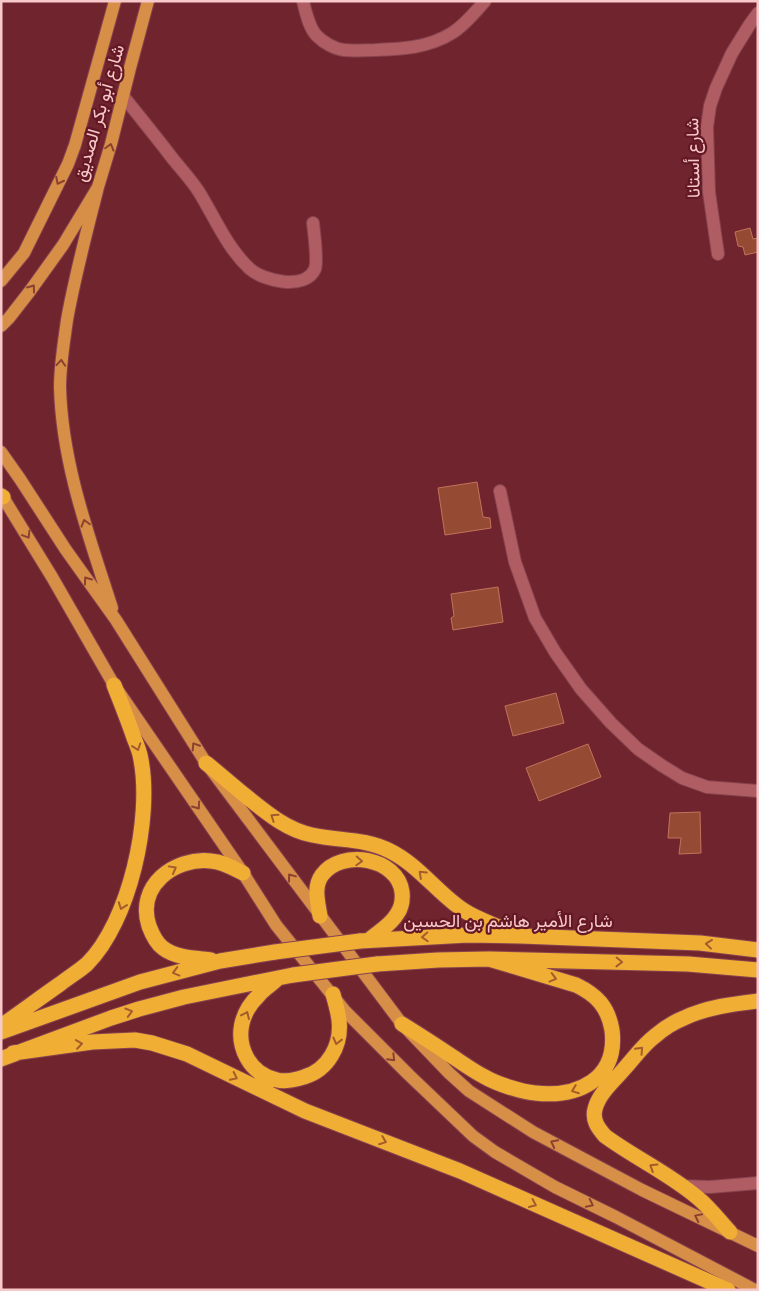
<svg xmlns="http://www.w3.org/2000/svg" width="759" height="1291" viewBox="0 0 759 1291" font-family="'Fira Sans Condensed',Vazirmatn,sans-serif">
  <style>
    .building { fill: #954a34; stroke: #c3735c }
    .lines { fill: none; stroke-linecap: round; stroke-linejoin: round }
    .minor-casing { stroke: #86434e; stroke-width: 14 }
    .major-casing { stroke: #86434e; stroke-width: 14 }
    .highway-casing { stroke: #86434e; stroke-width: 17 }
    .minor { stroke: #af5d62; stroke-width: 12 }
    .major { stroke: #d78e47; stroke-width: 12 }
    .highway { stroke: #f1ae35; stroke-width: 15 }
    .highway-bridge-casing { stroke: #86434e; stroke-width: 17; stroke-linecap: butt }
    .highway-bridge { stroke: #f1ae35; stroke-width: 15 }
    .oneway { stroke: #8c4130 }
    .oneway2 { stroke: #a35c2b }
    .labels { text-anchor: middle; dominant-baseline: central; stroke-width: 4.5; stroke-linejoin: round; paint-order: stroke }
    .street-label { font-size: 18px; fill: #f8c9ca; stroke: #631823 }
  </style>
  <rect width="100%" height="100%" fill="#70242d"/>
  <path class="building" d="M750 228 753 239 758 238V252L745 255 743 247 738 246 735 232Z
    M477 482 483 517 490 518 491 528 445 535 438 488Z
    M498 587 503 622 453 630 451 618 454 616 451 594Z
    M556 693 564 723 513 736 505 706Z
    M588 744 601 777 539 801 526 768Z
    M700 812 701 853 679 854 681 838H668L670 813Z"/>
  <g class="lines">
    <g class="minor-casing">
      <path id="minor" d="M303 1C306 13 309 28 317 36 324 43 335 49 344 50 354 51 365 50 375 50 402 49 428 48 452 33 465 25 475 12 485 1
        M123 96C140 117 157 138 173 159 182 170 192 181 199 192 215 218 227 248 250 269 264 281 305 291 315 269 318 260 314 233 313 223
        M718 254 709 192 707 127 710 106 716 88 732 53 750 24 758 13
        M500 491 515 562 535 618 555 652 581 689 611 723 638 749 661 765 682 778 707 787 758 791
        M682 1186 710 1187 758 1183"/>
    </g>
    <g class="major-casing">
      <path id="major" d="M98 187C87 231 75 275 67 320 64 342 60 365 60 387 62 464 89 536 112 608
        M1 281 24 253 68 164 75 145 115 1
        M1 326 9 318 30 291 63 245 98 187 111 144 130 68 148 1
        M1 452 20 479 66 550 116 620 206 763 402 1024 449 1073 469 1091 533 1132 642 1190 758 1246
        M1 494 52 577 114 685 243 873 276 925 345 1011 409 1075 473 1136 495 1152 555 1187 616 1217 755 1290"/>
    </g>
    <g class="highway-casing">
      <path id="highway" d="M1 496 3 497
        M206 763C220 774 233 786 247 797 267 813 287 830 312 835 339 841 365 838 390 851 416 864 433 887 455 904 472 918 493 924 513 933
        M320 916C318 903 313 887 322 875 342 848 398 858 402 892 403 901 402 907 397 914 391 925 378 932 369 940
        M360 941 468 935 521 936 700 943 758 950
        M211 960C195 958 176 958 163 948 156 943 152 934 149 926 136 886 174 857 211 861 223 862 233 868 243 873
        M377 964 438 960 489 959 688 964 758 970
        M276 980C271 985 264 989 259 995 241 1012 235 1036 247 1058 253 1069 264 1077 277 1080 286 1082 295 1080 304 1077 328 1070 342 1045 339 1020 338 1011 335 1002 333 994
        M402 1024C418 1034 434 1044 450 1055 461 1062 473 1071 485 1077 497 1084 522 1092 535 1093 578 1098 618 1079 612 1030 608 1007 597 995 576 985L489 959
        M1 1026C21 1012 40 998 60 984 69 977 79 971 87 964 130 921 152 818 141 760 140 752 137 745 134 738 128 720 121 703 114 685
        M1 1032 140 982 220 961 275 952
        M13 1053 92 1042 135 1040 152 1043 187 1054 305 1111 460 1171 728 1290
        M1 1059 111 1018 139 1009 184 997 293 975
        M730 1232C719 1220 710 1208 698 1198 670 1174 635 1158 605 1136 598 1128 592 1120 595 1109 599 1093 614 1081 624 1069 634 1058 643 1045 655 1036 663 1029 674 1022 684 1018 707 1007 733 1004 758 1001"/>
    </g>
    <use href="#minor" class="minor"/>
    <use href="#major" class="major"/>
    <use href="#highway" class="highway"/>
    <g class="highway-bridge-casing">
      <path id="highway-bridge" d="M275 952 360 941
        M293 975 377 964"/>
    </g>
    <use href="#highway-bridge" class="highway-bridge"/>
  </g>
  <defs><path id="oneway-chevron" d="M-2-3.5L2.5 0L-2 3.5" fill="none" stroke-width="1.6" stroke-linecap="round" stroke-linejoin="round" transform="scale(1.25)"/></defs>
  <g class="oneway">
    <use href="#oneway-chevron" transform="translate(110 147) rotate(-74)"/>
    <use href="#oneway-chevron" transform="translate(59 181) rotate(117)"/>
    <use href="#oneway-chevron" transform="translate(32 288) rotate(-54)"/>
    <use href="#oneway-chevron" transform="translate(61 363) rotate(-86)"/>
    <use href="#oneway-chevron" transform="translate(85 523) rotate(-106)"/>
    <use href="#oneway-chevron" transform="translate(27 535) rotate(59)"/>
    <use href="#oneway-chevron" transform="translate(87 580) rotate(-126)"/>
    <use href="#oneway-chevron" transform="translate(195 746) rotate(-123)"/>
    <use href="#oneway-chevron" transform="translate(197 806) rotate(55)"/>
    <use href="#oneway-chevron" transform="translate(291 877) rotate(-127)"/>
    <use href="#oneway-chevron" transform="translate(392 1058) rotate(45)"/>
    <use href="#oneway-chevron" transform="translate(554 1143) rotate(-153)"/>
    <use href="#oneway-chevron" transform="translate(590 1204) rotate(26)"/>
    <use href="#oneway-chevron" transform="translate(698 1217) rotate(-154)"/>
  </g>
  <g class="oneway2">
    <use href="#oneway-chevron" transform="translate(137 747) rotate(71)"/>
    <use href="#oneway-chevron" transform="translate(274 817) rotate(-146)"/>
    <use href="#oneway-chevron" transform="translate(359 861) rotate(3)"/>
    <use href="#oneway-chevron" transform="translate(173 869) rotate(-29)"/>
    <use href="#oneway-chevron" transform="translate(422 874) rotate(-137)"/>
    <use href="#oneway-chevron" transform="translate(122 906) rotate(110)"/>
    <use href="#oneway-chevron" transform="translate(425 937) rotate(177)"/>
    <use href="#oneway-chevron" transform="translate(709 944) rotate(-174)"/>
    <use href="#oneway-chevron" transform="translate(619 962) rotate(1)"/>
    <use href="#oneway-chevron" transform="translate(176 972) rotate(165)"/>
    <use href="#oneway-chevron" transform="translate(553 978) rotate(15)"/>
    <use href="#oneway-chevron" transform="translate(129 1012) rotate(-17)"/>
    <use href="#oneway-chevron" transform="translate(246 1015) rotate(-65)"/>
    <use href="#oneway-chevron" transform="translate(337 1041) rotate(104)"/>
    <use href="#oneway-chevron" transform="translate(79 1044) rotate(-8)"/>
    <use href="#oneway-chevron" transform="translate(640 1050) rotate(-47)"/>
    <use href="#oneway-chevron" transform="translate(234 1077) rotate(26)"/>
    <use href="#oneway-chevron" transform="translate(575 1090) rotate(159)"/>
    <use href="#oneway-chevron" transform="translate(383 1141) rotate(21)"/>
    <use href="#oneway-chevron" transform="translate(653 1167) rotate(-148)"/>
    <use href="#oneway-chevron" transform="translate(533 1204) rotate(24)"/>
  </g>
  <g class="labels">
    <g class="street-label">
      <text transform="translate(99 113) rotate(-74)">شارع أبو بكر الصديق</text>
      <text transform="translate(693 158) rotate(-91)">شارع أستانا</text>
      <text x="508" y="921">شارع الأمير هاشم بن الحسين</text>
    </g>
  </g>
  <rect width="759" height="1291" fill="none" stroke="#f8c9ca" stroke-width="5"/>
</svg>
